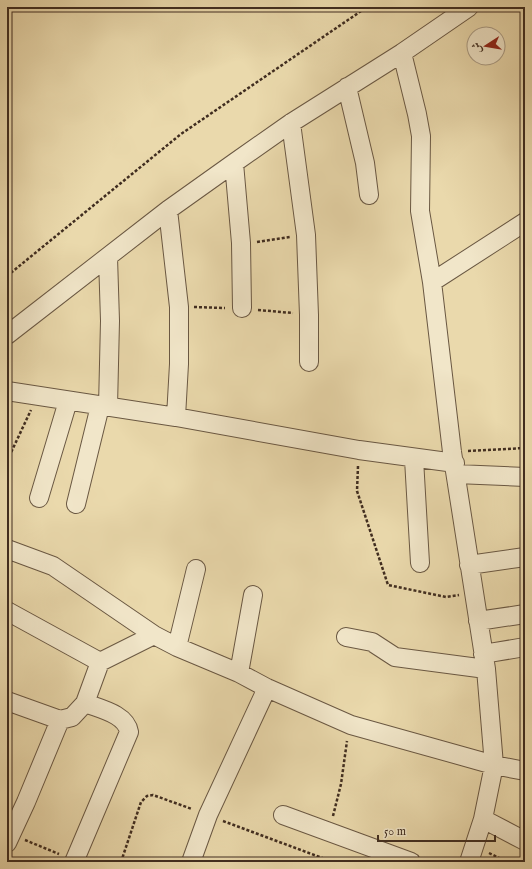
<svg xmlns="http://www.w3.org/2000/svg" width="532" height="869" viewBox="0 0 532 869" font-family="'IM FELL English',Amiri,serif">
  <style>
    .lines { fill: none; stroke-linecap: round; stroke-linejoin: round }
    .minor-casing { stroke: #6a5843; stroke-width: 20 }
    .path { stroke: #402d20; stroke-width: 2.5; stroke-dasharray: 3 2; stroke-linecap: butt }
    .minor { stroke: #f1e6c9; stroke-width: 18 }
  </style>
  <rect width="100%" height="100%" fill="#ead9ac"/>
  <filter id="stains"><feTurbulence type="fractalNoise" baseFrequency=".005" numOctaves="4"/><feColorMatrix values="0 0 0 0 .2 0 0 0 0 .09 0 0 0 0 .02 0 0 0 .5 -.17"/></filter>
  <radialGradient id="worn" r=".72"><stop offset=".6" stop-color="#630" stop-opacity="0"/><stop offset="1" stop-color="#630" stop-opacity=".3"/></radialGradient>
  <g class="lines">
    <g class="minor-casing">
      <path id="minor" d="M402 53 417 114 421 136 420 211 432 282 452 452 486 669 494 765 483 819 469 862
        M347 87 365 163 369 195
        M291 123 306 235 309 315V362
        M234 163 241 243 242 308
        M168 210 179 307V364L176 417
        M108 257 110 321 108 407
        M432 282 525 222
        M7 335 168 210 234 163 291 123 402 53 469 7
        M7 391 176 417 359 450 455 463
        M414 459 420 563
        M456 474 525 477
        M39 498 68 401
        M76 504 100 406
        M7 549 53 566 154 635
        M469 565 525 557
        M7 611 100 662
        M478 621 525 614
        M346 637 372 642 395 657 486 669
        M177 647 196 569
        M483 654 525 647
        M239 673 253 595
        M7 701 60 720 72 717 85 703 100 662 154 635 177 647 239 673 267 688 351 725 494 765 525 771
        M283 815 411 862
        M483 819 525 841
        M7 843 26 802 60 720
        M74 862 129 732C126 714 100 709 85 703
        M191 862 208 815 267 688"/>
    </g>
    <path class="path" d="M257 242 290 237
      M7 276 181 134 367 7
      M194 307 225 308
      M258 310 293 313
      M468 451 525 448
      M7 461 31 410
      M358 466 357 491 388 585 446 597 459 595
      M333 816 341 784 347 741
      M223 821 333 862
      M25 840 59 854
      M489 853 507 862
      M121 862 141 802 147 796 153 795 192 809"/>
    <use href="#minor" class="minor"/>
  </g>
  <rect width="532" height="869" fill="none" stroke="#ead9ac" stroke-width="24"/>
  <rect x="8" y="8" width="516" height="853" fill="none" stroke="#402d20" stroke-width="2"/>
  <rect x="12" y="12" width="508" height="845" fill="none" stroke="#402d20"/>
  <g transform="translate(486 46) rotate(258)"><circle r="19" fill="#f1e6c9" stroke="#aa9c85"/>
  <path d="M0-3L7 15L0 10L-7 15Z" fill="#8f2418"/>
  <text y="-6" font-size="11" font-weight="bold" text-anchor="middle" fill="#402d20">ش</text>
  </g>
  <path d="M378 835v6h117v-6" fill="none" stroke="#402d20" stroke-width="2"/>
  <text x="384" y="835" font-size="12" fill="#402d20" stroke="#f1e6c9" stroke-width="3" paint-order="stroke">50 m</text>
  <rect width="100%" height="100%" filter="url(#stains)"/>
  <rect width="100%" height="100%" fill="url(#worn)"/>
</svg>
